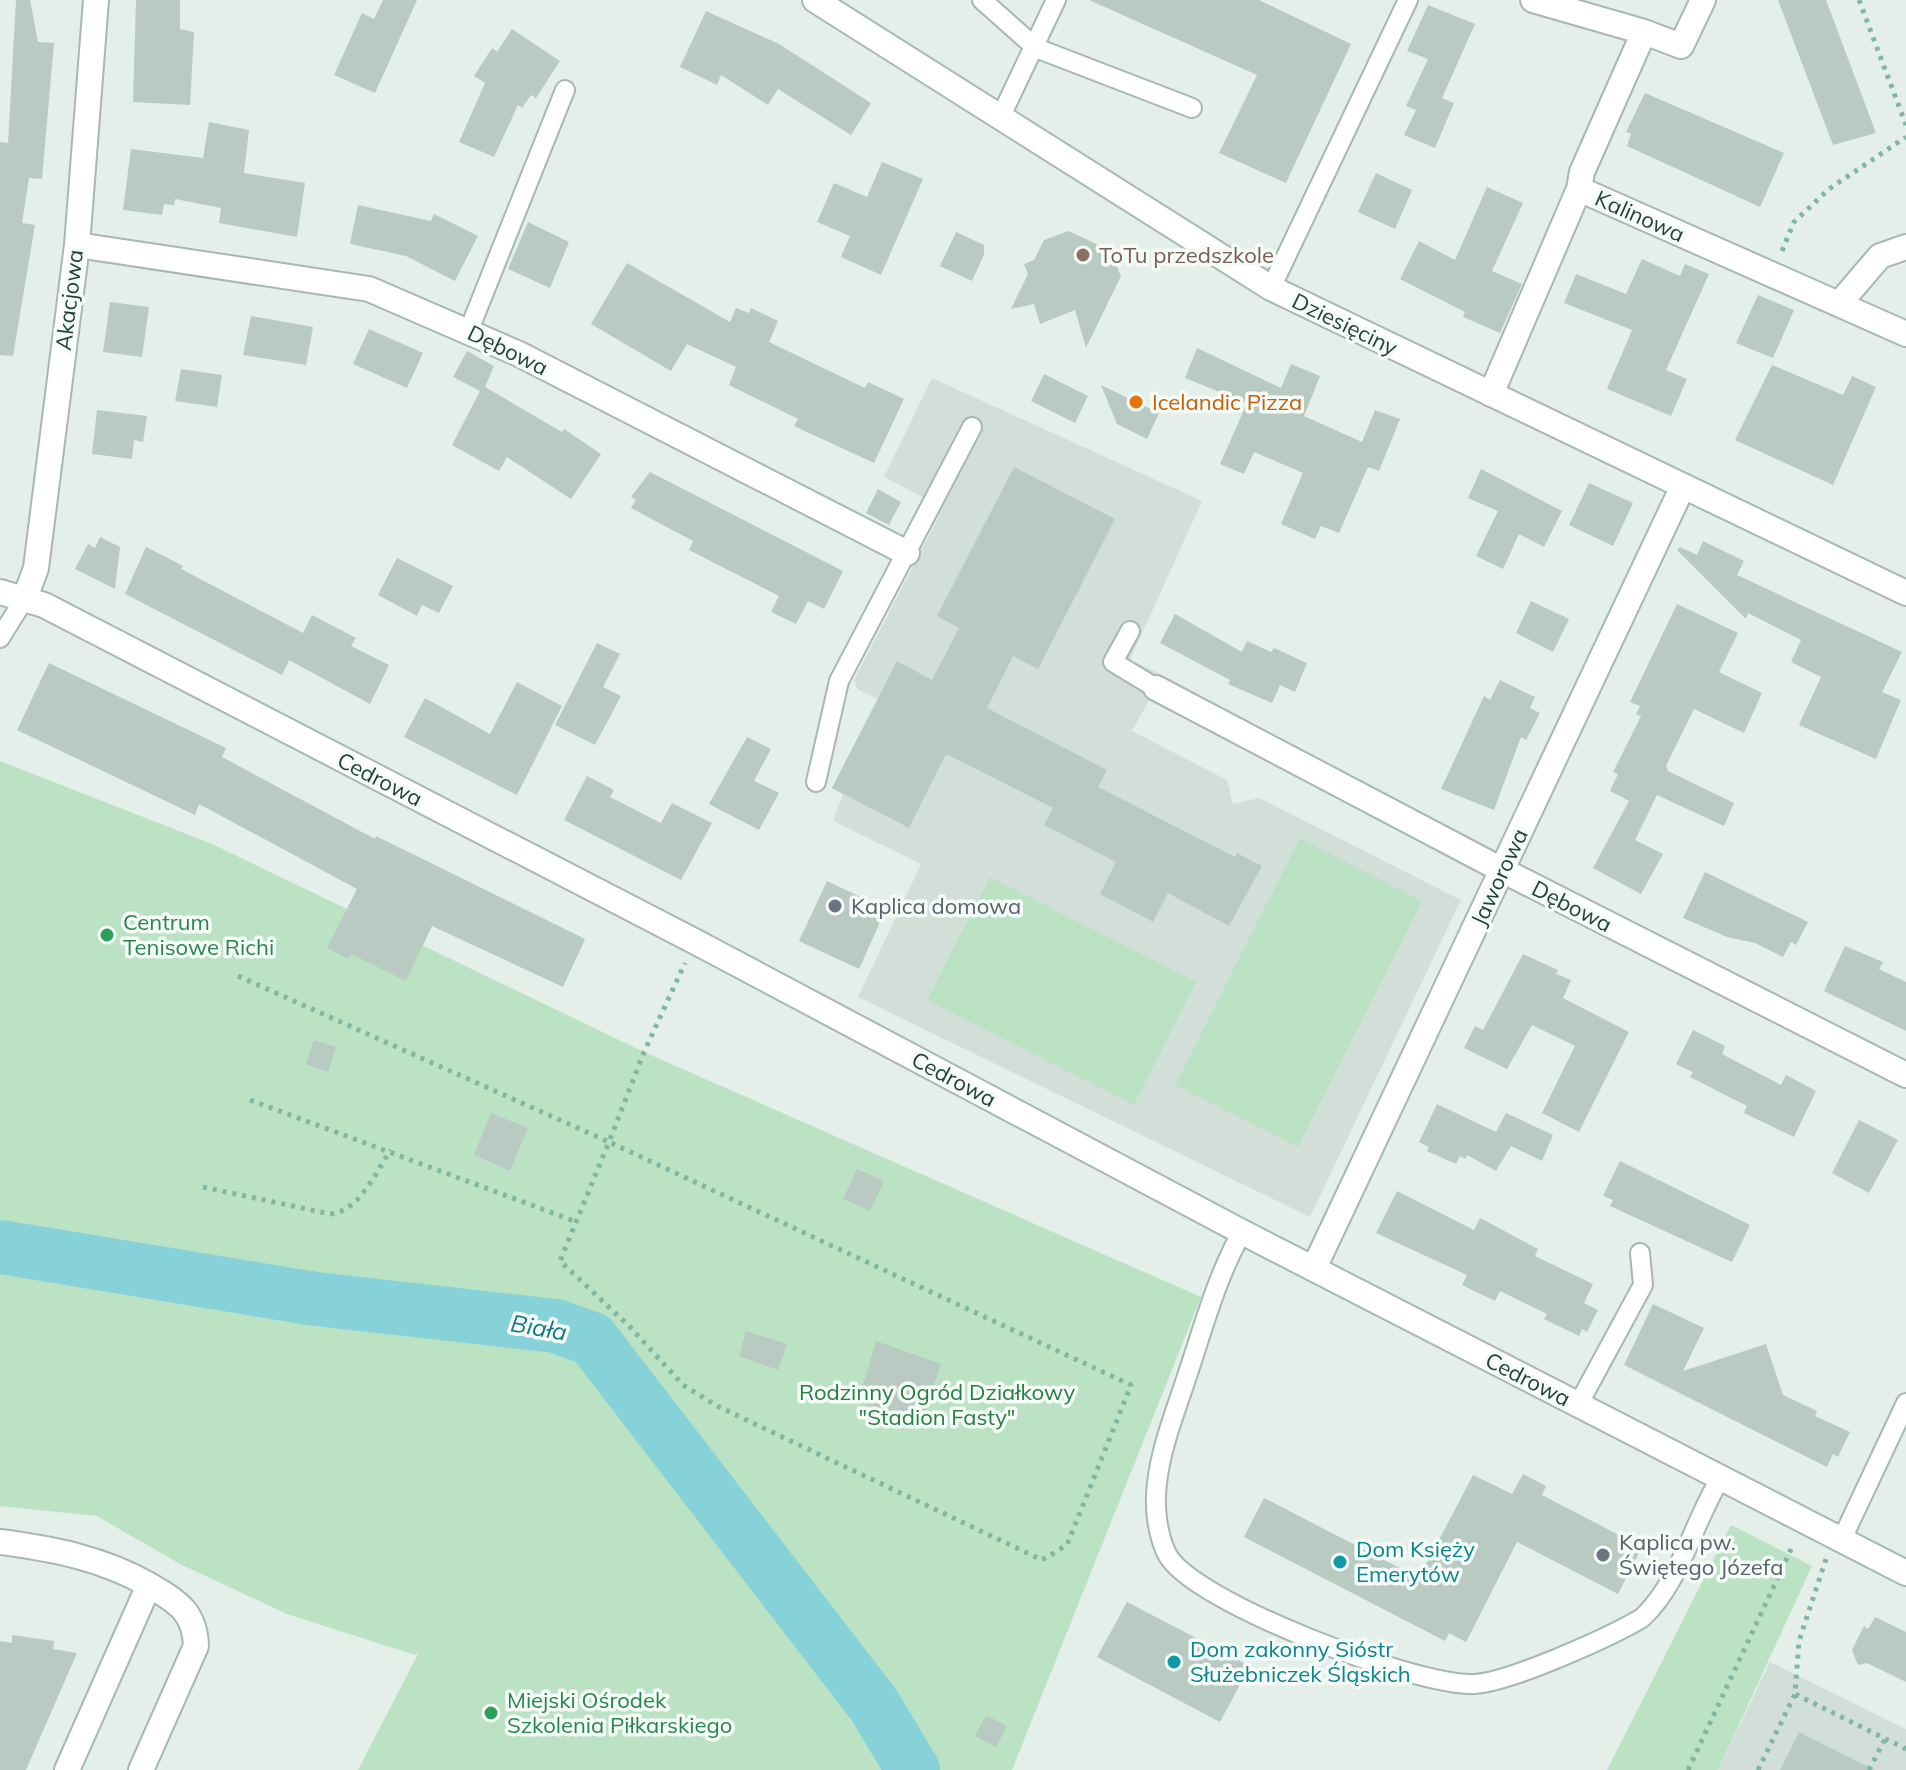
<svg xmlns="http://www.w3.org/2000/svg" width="1906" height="1770" viewBox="0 0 1906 1770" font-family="Mulish,sans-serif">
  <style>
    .built { fill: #d2dfd8 }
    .green { fill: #bbe2c2 }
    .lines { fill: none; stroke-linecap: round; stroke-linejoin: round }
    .river { stroke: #87d2d9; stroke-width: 54 }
    .building { fill: #b9cac2 }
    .service-casing { stroke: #a6b8b0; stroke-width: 22 }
    .minor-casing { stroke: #a6b8b0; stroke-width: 28 }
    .tertiary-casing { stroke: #a6b8b0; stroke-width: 28 }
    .path { stroke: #81b6a1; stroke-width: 5; stroke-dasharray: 4 6; stroke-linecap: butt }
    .service { stroke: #fff; stroke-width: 18 }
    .minor { stroke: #fff; stroke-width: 24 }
    .tertiary { stroke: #fff; stroke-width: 24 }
    .education-dot { fill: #8d6e63; stroke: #f5fbf7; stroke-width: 3 }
    .food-dot { fill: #e8710a; stroke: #f5fbf7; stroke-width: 3 }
    .worship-dot { fill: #6b7280; stroke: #f5fbf7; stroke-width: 3 }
    .leisure-dot { fill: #2e9e5b; stroke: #f5fbf7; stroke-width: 3 }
    .culture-dot { fill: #0f9aa8; stroke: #f5fbf7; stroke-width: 3 }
    .labels { text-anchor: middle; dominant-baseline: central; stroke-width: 7; stroke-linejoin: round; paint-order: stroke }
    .street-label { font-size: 22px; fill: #214337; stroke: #f5fbf7 }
    .education-label { font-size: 22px; fill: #785e54; stroke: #f5fbf7; text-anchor: start }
    .food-label { font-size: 22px; fill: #c56008; stroke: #f5fbf7; text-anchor: start }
    .worship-label { font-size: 22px; fill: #5b616d; stroke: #f5fbf7; text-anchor: start }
    .leisure-label { font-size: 22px; fill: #27864d; stroke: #f5fbf7; text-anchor: start }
    .park-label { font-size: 22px; fill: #267e42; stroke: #f5fbf7 }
    .culture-label { font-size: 22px; fill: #0d838f; stroke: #f5fbf7; text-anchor: start }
    .water-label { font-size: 24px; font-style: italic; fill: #147b86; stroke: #f5fbf7 }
  </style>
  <rect width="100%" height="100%" fill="#e4efe9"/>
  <path class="built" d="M932 378 1202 501 1130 660 1163 675 1132 731 1227 780 1233 804 1259 798 1461 900 1310 1217 858 997 921 864 833 821 843 794 832 788 878 699 858 690 854 680 938 518 940 506 884 477Z
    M1770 1662 1906 1729V1770H1718Z"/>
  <path class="green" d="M0 761 212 844 644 1052 1201 1297 1012 1770H358L419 1652 415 1655 287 1614 180 1564 97 1516 0 1506Z
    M1300 838 1422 901 1298 1147 1175 1085Z
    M990 877 1196 982 1134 1105 927 1000Z
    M1731 1525 1812 1566 1718 1770H1607Z"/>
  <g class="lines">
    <path class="river" d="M0 1247 316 1299 556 1326 592 1339 874 1705 913 1770"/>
  </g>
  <path class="building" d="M16 0H30L38 42 54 43 42 179 29 178 22 223 35 225 13 356 0 355V142L8 143Z
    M136 0H180V29L194 32 190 105 133 102Z
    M383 0H417L375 93 334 75 362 13 374 19Z
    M1089 0H1259L1351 44 1286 183 1219 153 1257 75Z
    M1778 0H1826L1876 133 1833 145Z
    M1428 5 1475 24 1442 98 1454 103 1435 148 1404 135 1416 110 1406 106 1428 59 1407 51Z
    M706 11 779 44 871 103 851 135 778 89 768 105 721 75 717 85 680 67Z
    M512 29 560 61 536 98 531 95 522 108 518 105 494 157 459 142 485 83 474 76 492 48 497 52Z
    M1645 93 1784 153 1760 207 1627 146 1631 134 1626 132Z
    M209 122 249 130 244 173 305 183 297 237 219 223 221 208 175 199 174 205 164 204 162 215 123 210 131 149 203 158Z
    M882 162 923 179 881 275 841 257 850 236 817 222 834 183 867 197Z
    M1376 173 1412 190 1395 229 1358 212Z
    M1487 187 1523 203 1492 271 1522 284 1500 333 1463 317 1465 312 1400 279 1419 241 1455 260Z
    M358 205 431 221 434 214 478 236 455 281 406 256 350 244Z
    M528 222 569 242 550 288 508 269Z
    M1069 231 1117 254 1114 259 1121 276 1086 348 1075 310 1040 324 1034 304 1011 309 1028 274 1024 264 1034 260 1044 240Z
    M956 232 984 245V255L972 281 940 266Z
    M1642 259 1680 276 1685 264 1709 274 1666 370 1687 379 1671 416 1607 389 1632 330 1564 303 1576 274 1626 294Z
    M627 263 730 322 736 308 749 313 751 308 778 321 769 342 865 388 868 382 904 399 874 463 794 426 798 419 729 385 736 367 687 344 671 371 591 324Z
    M1758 295 1794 310 1773 358 1736 343Z
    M110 302 149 307 142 357 103 352Z
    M251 316 313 327 306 365 243 355Z
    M369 329 423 353 407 388 353 364Z
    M1197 348 1281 388 1291 364 1320 376 1304 416 1362 442 1375 410 1400 419 1379 471 1368 467 1339 533 1321 526 1315 539 1281 524 1303 473 1254 452 1244 474 1220 464 1247 403 1185 378Z
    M467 351 494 366 485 387 562 432 564 429 601 454 571 499 507 457 499 471 452 445 480 391 453 377Z
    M1772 365 1843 395 1852 376 1876 387 1833 485 1735 440Z
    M181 369 222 375 217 407 175 401Z
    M1044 374 1088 396 1075 423 1031 401Z
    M1101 385 1159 413 1147 439 1117 424Z
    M97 410 147 416 143 442 134 440 132 459 92 454Z
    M1014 467 1115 519 1038 669 1013 656 987 708 1107 770 1098 787 1235 857 1237 853 1262 866 1229 926 1168 893 1153 922 1100 894 1116 862 1044 825 1053 808 946 754 909 828 832 788 897 661 932 680 959 628 937 616Z
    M1481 469 1562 511 1544 547 1519 534 1503 569 1476 556 1498 511 1468 498Z
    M650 472 843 571 824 609 808 601 796 624 771 612 779 596 689 550 693 541 631 508 636 500 631 497Z
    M1589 483 1633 503 1613 546 1569 525Z
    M878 489 901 502 889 525 866 513Z
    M100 537 120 547 115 589 75 569 88 544 95 548Z
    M1703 541 1744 561 1737 575 1902 652 1882 692 1901 700 1876 759 1799 725 1821 677 1791 662 1801 640 1748 613 1746 619 1677 550 1680 547 1697 555Z
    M146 547 183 566 181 569 303 633 312 615 356 638 351 646 389 665 370 704 289 660 282 675 125 594Z
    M397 558 453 586 439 613 422 605 417 616 378 595Z
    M1531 601 1569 619 1553 652 1516 633Z
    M1677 604 1738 633 1719 672 1762 693 1744 733 1694 709 1666 766 1668 771 1734 803 1724 826 1657 795 1635 840 1663 854 1641 894 1593 868 1629 801 1610 791 1618 774 1613 772 1641 716 1636 714 1640 706 1630 702Z
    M1175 614 1242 652 1247 641 1271 652 1274 648 1307 663 1295 692 1280 685 1272 703 1228 684 1230 680 1160 643Z
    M597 643 620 654 603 687 621 696 595 745 555 725Z
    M49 663 226 748 222 757 375 839 376 836 585 939 563 987 432 926 406 981 351 954 348 959 327 948 357 889 199 804 195 815 17 730Z
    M1500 680 1535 697 1530 708 1540 713 1526 740 1521 737 1494 810 1441 789 1484 696 1490 700Z
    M517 682 562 706 517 795 404 737 425 698 490 734Z
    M747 737 771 749 754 781 779 793 759 830 709 804Z
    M587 776 614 790 610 797 661 823 672 803 712 823 681 880 564 820Z
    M1705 872 1808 922 1796 945 1791 942 1783 957 1755 943 1727 937 1683 918Z
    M827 881 886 909 859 969 799 941Z
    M1845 946 1883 962 1879 969 1906 982V1031L1824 991Z
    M1523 954 1558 970 1556 974 1571 980 1563 998 1629 1032 1579 1132 1542 1113 1575 1046 1532 1025 1507 1069 1464 1048 1475 1026 1483 1030Z
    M1693 1030 1725 1046 1722 1054 1781 1085 1786 1075 1816 1091 1794 1137 1744 1113 1747 1106 1690 1077 1693 1072 1676 1064Z
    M314 1040 336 1047 328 1072 306 1064Z
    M1437 1104 1496 1132 1506 1113 1553 1135 1542 1161 1511 1146 1496 1171 1467 1155 1465 1159 1460 1156 1456 1164 1427 1151 1429 1147 1419 1142Z
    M491 1113 528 1128 510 1171 474 1155Z
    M1859 1120 1898 1140 1869 1193 1832 1173Z
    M1620 1161 1750 1225 1732 1262 1610 1206 1613 1200 1603 1196Z
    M857 1169 884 1181 870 1211 843 1199Z
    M1397 1191 1474 1230 1480 1218 1538 1249 1535 1256 1593 1284 1584 1303 1598 1310 1587 1332 1582 1329 1579 1336 1544 1319 1547 1314 1500 1291 1495 1301 1462 1285 1467 1275 1376 1233Z
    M1653 1304 1704 1328 1683 1371 1766 1344 1783 1395 1817 1411 1815 1416 1850 1432 1838 1457 1833 1454 1827 1467 1624 1365Z
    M746 1331 787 1344 778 1370 739 1356Z
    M876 1341 941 1364 921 1423 858 1402Z
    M1523 1474 1546 1486 1542 1495 1642 1547 1618 1594 1517 1542 1466 1642 1449 1633 1445 1641 1244 1537 1264 1498 1419 1578 1473 1475 1512 1494Z
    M1127 1602 1250 1666 1220 1722 1097 1657Z
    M1875 1617 1906 1632V1682L1867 1663 1858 1665 1852 1650 1864 1626 1868 1629Z
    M12 1635 54 1641 53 1649 77 1653 26 1770H0V1641L12 1643Z
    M986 1715 1007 1726 996 1747 975 1736Z
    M1799 1732 1875 1770H1780Z"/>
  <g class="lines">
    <g class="service-casing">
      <path id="service" d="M982 0 1036 48 1192 108
        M1000 118 1056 0
        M1271 288 1408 0
        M469 330 565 90
        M1130 631 1113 662 1156 688
        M0 638 25 598
        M816 782 839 681 972 427
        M1242 1232C1216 1278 1203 1329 1186 1379 1175 1413 1161 1447 1157 1483 1154 1506 1157 1534 1167 1554 1191 1602 1418 1687 1474 1684 1508 1683 1610 1637 1642 1618 1680 1583 1693 1523 1720 1479
        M1578 1405 1643 1285 1640 1253
        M1842 1539 1906 1403"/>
    </g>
    <g class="minor-casing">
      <path id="minor" d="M1533 0 1644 32 1582 172 1579 189
        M1644 32 1681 46 1703 0
        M77 245 369 289 519 354 907 553
        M1839 304 1880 256 1906 247
        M1491 394 1579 189 1906 334
        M0 592 44 605 694 941 1242 1232 1906 1573
        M25 598 36 568 77 245 96 0
        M1156 688 1502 870 1906 1075
        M1314 1268 1683 486
        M0 1542C53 1549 102 1558 149 1585L67 1770
        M141 1770 196 1646C195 1611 176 1601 149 1585"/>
    </g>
    <g class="tertiary-casing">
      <path id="tertiary" d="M815 0 1271 288 1906 593"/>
    </g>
    <path class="path" d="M1859 0 1906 125
      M1782 251 1794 222 1829 189 1906 137
      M238 976 609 1142 560 1261 629 1326 683 1385 717 1406 1042 1560 1067 1545 1131 1385 609 1142 644 1052 685 963
      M250 1100 574 1221
      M203 1187 330 1214C360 1211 375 1173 391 1150
      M1826 1559 1799 1641 1795 1694 1906 1749
      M1688 1770 1793 1545
      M1758 1770 1795 1694
      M1869 1770 1885 1739"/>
    <use href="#service" class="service"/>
    <use href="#minor" class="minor"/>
    <use href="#tertiary" class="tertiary"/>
  </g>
  <circle class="education-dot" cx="1083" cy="255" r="8"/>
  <circle class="food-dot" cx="1136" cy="402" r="8"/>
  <g class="worship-dot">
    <circle cx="835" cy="906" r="8"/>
    <circle cx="1603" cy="1555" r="8"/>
  </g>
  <g class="leisure-dot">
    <circle cx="107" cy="935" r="8"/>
    <circle cx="491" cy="1713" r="8"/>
  </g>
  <g class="culture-dot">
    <circle cx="1340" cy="1562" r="8"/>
    <circle cx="1174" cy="1662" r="8"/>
  </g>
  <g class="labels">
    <g class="street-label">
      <text transform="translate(1640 216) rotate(24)">Kalinowa</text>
      <text transform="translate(69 300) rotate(-83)">Akacjowa</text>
      <text transform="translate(1345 324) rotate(26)">Dziesięciny</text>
      <text transform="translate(508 350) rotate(26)">Dębowa</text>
      <text transform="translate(380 779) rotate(27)">Cedrowa</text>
      <text transform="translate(1499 877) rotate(-65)">Jaworowa</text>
      <text transform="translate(1572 906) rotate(27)">Dębowa</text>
      <text transform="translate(954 1079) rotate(28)">Cedrowa</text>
      <text transform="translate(1528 1379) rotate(27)">Cedrowa</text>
    </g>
    <g class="education-label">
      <text x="1099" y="255">ToTu przedszkole</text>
    </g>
    <g class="food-label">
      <text x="1152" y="402">Icelandic Pizza</text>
    </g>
    <g class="worship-label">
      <text x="851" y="906">Kaplica domowa</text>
      <text x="1619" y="1542">Kaplica pw.<tspan x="1619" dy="25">Świętego Józefa</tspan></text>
    </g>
    <g class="leisure-label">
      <text x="123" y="922">Centrum<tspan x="123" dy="25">Tenisowe Richi</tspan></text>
      <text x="507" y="1700">Miejski Ośrodek<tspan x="507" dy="25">Szkolenia Piłkarskiego</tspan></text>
    </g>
    <g class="park-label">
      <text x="937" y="1392">Rodzinny Ogród Działkowy<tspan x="937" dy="25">"Stadion Fasty"</tspan></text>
    </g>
    <g class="culture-label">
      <text x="1356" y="1549">Dom Księży<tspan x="1356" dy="25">Emerytów</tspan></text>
      <text x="1190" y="1649">Dom zakonny Sióstr<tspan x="1190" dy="25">Służebniczek Śląskich</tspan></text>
    </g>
    <g class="water-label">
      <text transform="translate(539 1327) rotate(10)">Biała</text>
    </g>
  </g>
</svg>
